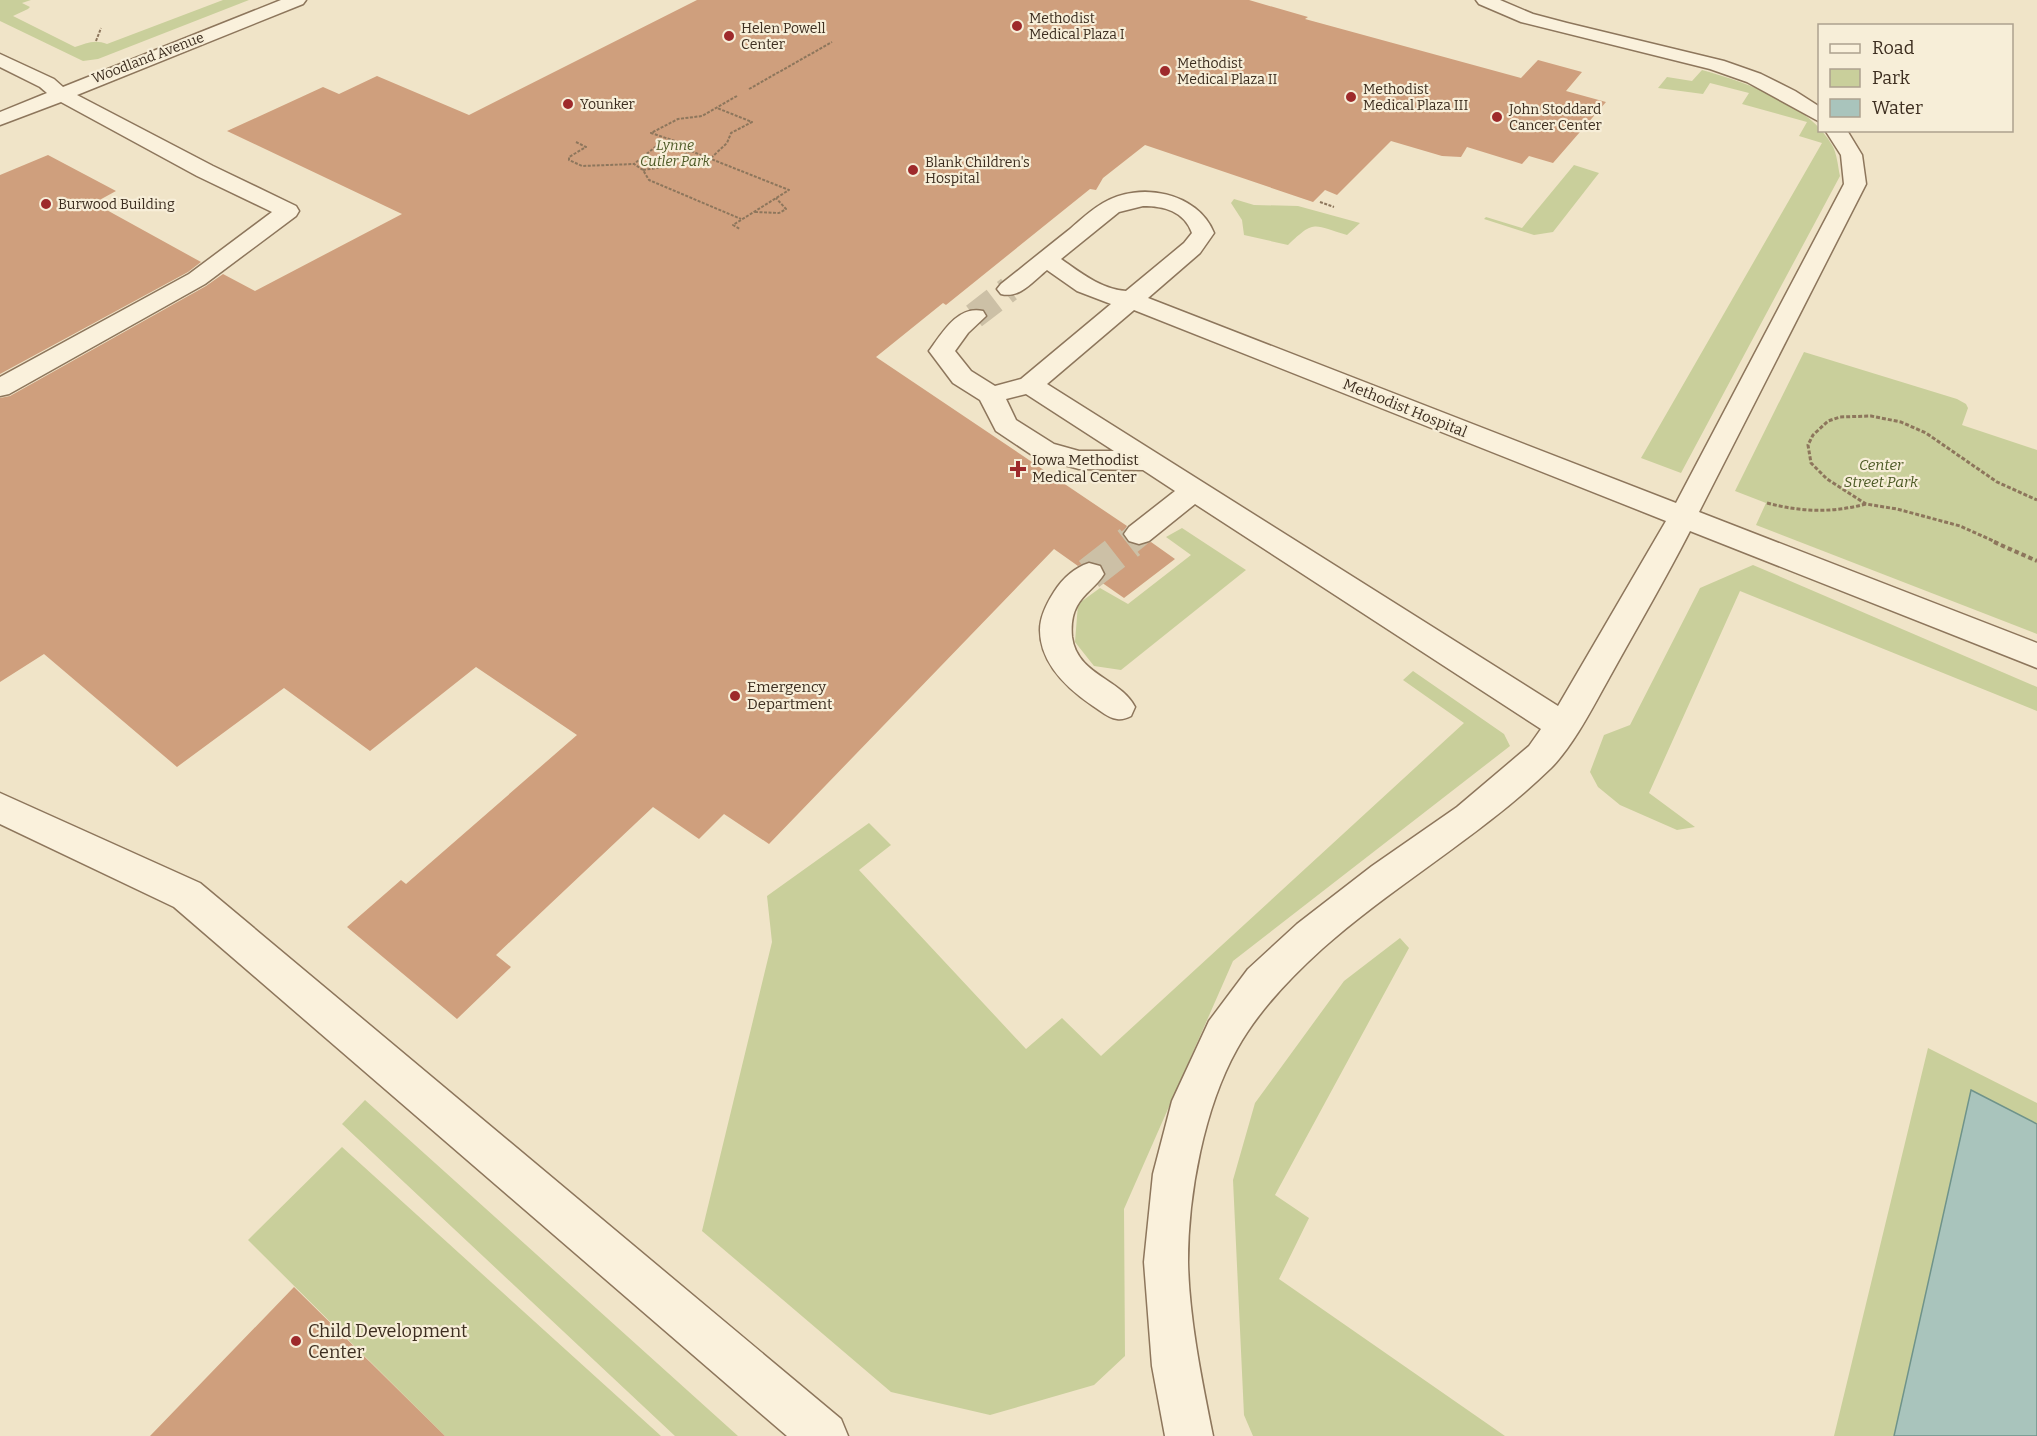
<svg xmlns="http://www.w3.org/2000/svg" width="2037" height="1436" viewBox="0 0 2037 1436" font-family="Bitter,serif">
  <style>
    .green { fill: #c9cf9b }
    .water { fill: #a9c4bc; stroke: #6f938a; stroke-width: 1.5 }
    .building { fill: #cf9f7d }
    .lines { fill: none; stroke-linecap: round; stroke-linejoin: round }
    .minor-tunnel-far1 { stroke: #ccc0a6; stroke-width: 26; stroke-dasharray: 26 13; stroke-linecap: butt }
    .minor-tunnel { stroke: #ccc0a6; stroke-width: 33; stroke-dasharray: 33 16; stroke-linecap: butt }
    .minor-casing { stroke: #8d765c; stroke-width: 3 }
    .path-far2 { stroke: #8d765c; stroke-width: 2; stroke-dasharray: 3 1.5; stroke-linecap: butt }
    .path-far1 { stroke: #8d765c; stroke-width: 3; stroke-dasharray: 4 2; stroke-linecap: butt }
    .path { stroke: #8d765c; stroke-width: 4; stroke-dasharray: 4.5 3; stroke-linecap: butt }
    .minor { fill: #faf1dc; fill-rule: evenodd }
    .poi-dot { fill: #9e2a2b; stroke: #f7eed8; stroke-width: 2 }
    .labels { text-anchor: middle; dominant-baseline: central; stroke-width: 4.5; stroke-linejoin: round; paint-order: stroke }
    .far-poi-label { font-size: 14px; fill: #3d2e20; stroke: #f7eed8; text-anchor: start }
    .far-street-label { font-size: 14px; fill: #3d2e20; stroke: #f7eed8 }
    .far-park-label { font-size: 14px; font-style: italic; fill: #4d5a26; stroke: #f7eed8 }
    .street-label { font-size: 15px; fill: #3d2e20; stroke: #f7eed8 }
    .poi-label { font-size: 15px; fill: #3d2e20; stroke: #f7eed8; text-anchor: start }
    .park-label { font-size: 15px; font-style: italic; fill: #4d5a26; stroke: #f7eed8 }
    .near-poi-label { font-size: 18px; fill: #3d2e20; stroke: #f7eed8; text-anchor: start }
  </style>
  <rect width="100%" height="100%" fill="#f0e4c8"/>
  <path class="green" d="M0 0H31L22 3 30 7 28 9 13 16 75 47C86 43 95 39 107 44L223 0H249L98 59 83 61 0 21Z
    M1702 70C1745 82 1808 103 1832 145 1837 153 1838 167 1840 176L1681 473 1641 458 1822 143 1799 136 1807 122 1742 104 1749 93 1710 83 1703 94 1658 88 1667 77 1692 81Z
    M1574 165 1599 173 1553 232 1534 235 1484 219 1486 217 1522 228Z
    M1234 199 1254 205 1298 206 1360 223 1347 235C1313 225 1315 219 1288 245L1244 235 1242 220 1231 203Z
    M1804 352 1957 399 1966 404 1968 408 1962 425 2037 450V634L1756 525 1766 503 1735 491Z
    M1182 528 1246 570 1121 670 1094 666 1075 642 1078 604 1100 588 1128 604 1191 555 1166 537Z
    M1753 565 2037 687V711L1740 591 1649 793 1695 827 1677 830 1620 805 1598 787 1590 772 1604 735 1630 725 1700 588Z
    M1413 671 1504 734 1510 746 1233 961 1124 1209 1125 1356 1094 1385 990 1415 891 1392 702 1231 772 942 767 896 869 823 891 845 859 870 1026 1049 1062 1018 1101 1056 1464 723 1403 680Z
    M1400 938 1409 948 1275 1195 1309 1218 1279 1279 1505 1436H1253L1244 1415 1233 1180 1255 1103 1344 981Z
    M1928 1048 2037 1103V1436H1834Z
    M365 1100 738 1436H675L342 1124Z
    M342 1147 661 1436H445L248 1240Z"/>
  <path class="water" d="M1971 1090 2037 1124V1436H1894Z"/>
  <path class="building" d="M697 0H1249L1308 17 1305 19 1521 78 1538 60 1582 72 1566 91 1606 102 1553 163 1529 156 1522 164 1467 147 1461 157 1442 156 1391 141 1337 195 1325 190 1313 202 1145 145 1103 178 1096 190 1090 189 946 305 943 303 876 357 1127 526 1122 534 1128 543 1140 546 1151 542 1175 559 1124 598 1101 582 1106 573 1101 564 1088 561 1078 566 1054 549 769 844 724 814 699 839 653 807 496 955 511 967 457 1019 347 927 401 880 406 884 577 735 476 667 370 751 284 688 177 767 44 654 0 682V398L10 396 206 286 223 274 255 291 402 214 227 131 323 87 339 94 377 76 469 115Z
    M48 155 116 191 94 203 201 262 188 272 0 374V175Z
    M294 1287 445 1436H150Z"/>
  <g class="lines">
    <path class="minor-tunnel-far1" d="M974 316 1009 289
      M1128 543 1139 534"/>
    <path class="minor-tunnel" d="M1089 574 1130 542"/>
    <g class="minor-casing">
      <path id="minor" d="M281 0H306L303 4 77 95 213 166 296 206 299 211 296 216 205 284 9 394 0 396V377L189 274 272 212 197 176 61 102 0 125V112L47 93 40 87 0 67V54L54 79 63 87Z
        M1476 0H1500L1533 14 1567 23 1724 61 1761 74 1795 91 1820 107V122L1747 82 1710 69 1521 22 1479 4Z
        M1825 130 1848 132 1862 155 1866 184 1699 512 2037 643V668L1690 531C1666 578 1639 624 1613 671 1596 701 1575 744 1551 768 1481 836 1395 884 1322 949 1290 978 1258 1011 1237 1049 1204 1108 1188 1194 1188 1262 1189 1318 1202 1381 1213 1436H1165L1152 1366 1144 1262 1153 1174 1172 1101 1209 1021 1248 969 1297 924 1372 866 1457 807 1529 746 1541 729 1195 504 1149 541 1139 544 1129 541 1124 534 1129 527 1175 491 1143 470 1079 469 1035 457 996 431 980 400 953 383 929 351C942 333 958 305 983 311L986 316 968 333 955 351 971 371 995 386 1021 379 1111 304 1077 291 1047 270C1033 281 1020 299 1001 294L997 289 1001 284C1024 266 1047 247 1070 229 1080 220 1091 210 1103 203 1139 181 1198 192 1214 233L1200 253 1148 298 1676 503 1844 184 1841 155ZM1143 206C1164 206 1184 211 1192 233L1184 243 1126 291C1101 289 1081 273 1061 259L1119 212ZM1134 310 1666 521 1558 706 1047 384ZM1026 394 1114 451H1079L1054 444 1016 420 1006 399Z
        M1089 563 1100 566 1104 574C1097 586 1084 593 1077 606 1072 615 1071 626 1072 637 1077 675 1120 678 1135 707L1131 716C1127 718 1122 720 1117 719 1108 718 1101 711 1093 706 1068 689 1040 664 1040 630 1040 616 1047 603 1054 592 1063 578 1074 568 1089 563Z
        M0 793 200 883 841 1419 848 1436H787L174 907 0 824Z"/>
    </g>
    <path class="path-far2" d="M96 41 101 28
      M749 89 832 42
      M737 96 702 116 678 119 651 133 681 143 691 151 789 190 733 225 740 229
      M576 142 586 147 569 157V160L582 166 634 164
      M691 151 663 167 643 170 649 180 741 219
      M711 158 727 143 731 133 752 122 717 108
      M643 170 634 164 664 140
      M1320 202 1334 207
      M755 212 779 213 786 209 776 198"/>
    <path class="path-far1" d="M1767 503C1801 512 1832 513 1866 504
      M1998 543 1960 526 1897 509 1866 504 1827 479 1811 463 1808 445 1813 435 1828 421 1840 417 1871 416 1901 422 1926 433 1997 482 2037 500"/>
    <path class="path" d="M1994 542 2037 561"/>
    <use href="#minor" class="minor"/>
  </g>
  <g class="poi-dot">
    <circle cx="1017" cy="26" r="6"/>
    <circle cx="729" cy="36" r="6"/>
    <circle cx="1165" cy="71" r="6"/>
    <circle cx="1351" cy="97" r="6"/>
    <circle cx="568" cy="104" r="6"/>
    <circle cx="1497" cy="117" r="6"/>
    <circle cx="913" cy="170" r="6"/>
    <circle cx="46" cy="204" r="6"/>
    <path d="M1015 460h6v6h6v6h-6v6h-6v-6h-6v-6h6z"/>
    <circle cx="735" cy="696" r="6"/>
    <circle cx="296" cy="1341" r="6"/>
  </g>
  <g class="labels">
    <g class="far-poi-label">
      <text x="1029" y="18">Methodist<tspan x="1029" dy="16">Medical Plaza I</tspan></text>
      <text x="741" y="28">Helen Powell<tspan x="741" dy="16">Center</tspan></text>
      <text x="1177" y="63">Methodist<tspan x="1177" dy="16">Medical Plaza II</tspan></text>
      <text x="1363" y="89">Methodist<tspan x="1363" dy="16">Medical Plaza III</tspan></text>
      <text x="580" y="104">Younker</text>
      <text x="1509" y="109">John Stoddard<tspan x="1509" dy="16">Cancer Center</tspan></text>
      <text x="925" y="162">Blank Children's<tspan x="925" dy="16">Hospital</tspan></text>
      <text x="58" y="204">Burwood Building</text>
    </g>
    <g class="far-street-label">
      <text transform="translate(148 58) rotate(-21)">Woodland Avenue</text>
    </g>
    <g class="far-park-label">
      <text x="675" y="145">Lynne<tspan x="675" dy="16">Cutler Park</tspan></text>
    </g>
    <g class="street-label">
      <text transform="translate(1405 408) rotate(22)">Methodist Hospital</text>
    </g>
    <g class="poi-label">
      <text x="1032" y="460">Iowa Methodist<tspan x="1032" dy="17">Medical Center</tspan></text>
      <text x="747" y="687">Emergency<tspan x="747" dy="17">Department</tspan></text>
    </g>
    <g class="park-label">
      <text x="1881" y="465">Center<tspan x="1881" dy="17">Street Park</tspan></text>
    </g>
    <g class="near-poi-label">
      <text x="308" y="1331">Child Development<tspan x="308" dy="21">Center</tspan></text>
    </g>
  </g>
  <rect x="1818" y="24" width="195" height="108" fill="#f7eed8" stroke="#ada18e" stroke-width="1.5"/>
  <rect x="1830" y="44" width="30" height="9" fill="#faf1dc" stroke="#ada18e" stroke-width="1.5"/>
  <text x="1872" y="54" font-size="18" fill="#3d2e20">Road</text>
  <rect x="1830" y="69" width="30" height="18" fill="#c9cf9b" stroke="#ada18e" stroke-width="1.5"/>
  <text x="1872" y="84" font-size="18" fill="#3d2e20">Park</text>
  <rect x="1830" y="99" width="30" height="18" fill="#a9c4bc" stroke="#ada18e" stroke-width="1.5"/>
  <text x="1872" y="114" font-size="18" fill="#3d2e20">Water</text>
</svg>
